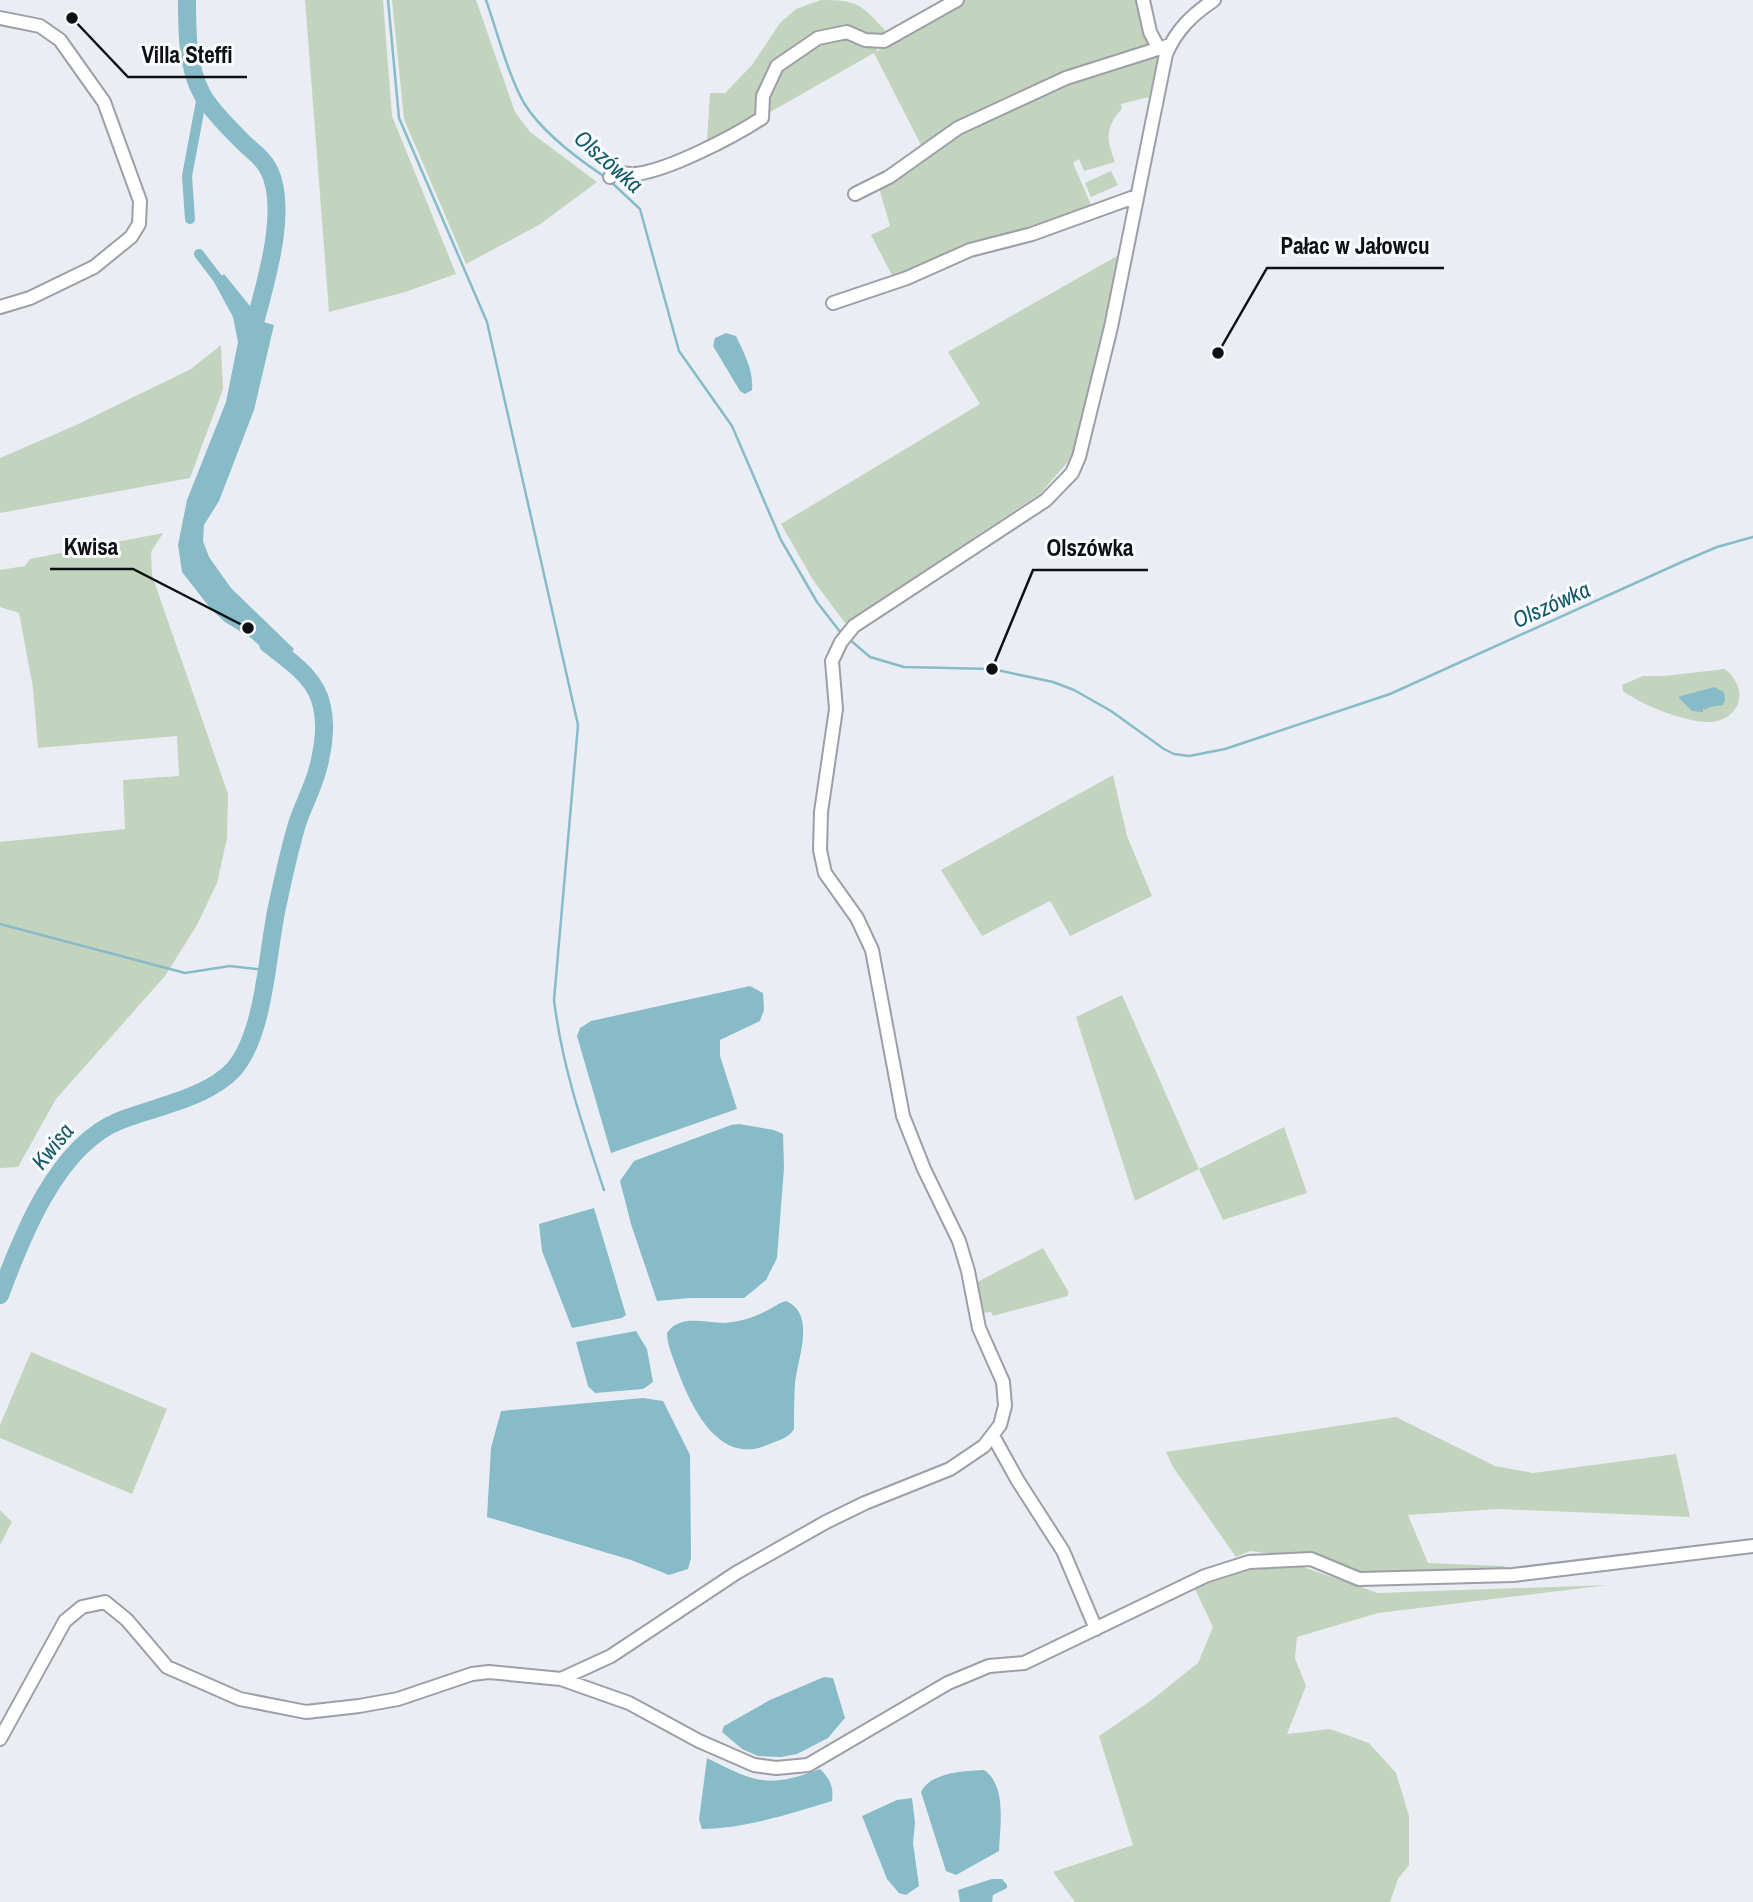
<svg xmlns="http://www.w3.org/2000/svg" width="1753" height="1902" viewBox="0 0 1753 1902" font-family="'Archivo Narrow',sans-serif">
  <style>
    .green { fill: #c2d4bd }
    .water { fill: #87bbc8 }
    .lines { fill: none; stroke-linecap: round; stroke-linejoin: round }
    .stream { stroke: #87bbc8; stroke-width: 2.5 }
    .canal { stroke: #87bbc8; stroke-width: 10 }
    .river { stroke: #87bbc8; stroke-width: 18 }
    .minor-casing { stroke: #9c9fa5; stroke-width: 16 }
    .minor { stroke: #fff; stroke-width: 12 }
    .labels { text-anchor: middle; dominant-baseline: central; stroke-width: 6; stroke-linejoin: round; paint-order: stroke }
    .water-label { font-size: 23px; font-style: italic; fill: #135a68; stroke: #f9fbfe }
    .leader { fill: none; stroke: #0f1012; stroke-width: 2.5 }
    .callout-dot { fill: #0f1012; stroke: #f9fbfe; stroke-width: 2.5 }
    .callout-label { font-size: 23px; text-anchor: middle; font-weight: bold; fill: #0f1012; stroke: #f9fbfe; stroke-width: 6; stroke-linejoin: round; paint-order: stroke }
  </style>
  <rect width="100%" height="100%" fill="#eaeef4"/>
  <path class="green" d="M305 0H383L392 116 456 274 405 292 329 312Z
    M392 0H476L515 112 530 132 597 182 539 225 466 264 404 119Z
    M821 0C858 0 860 4 885 30L876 52 964 0H1142L1152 45 922 147 874 53 772 111 707 141 710 93H725L752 65 780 23 796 9Z
    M1159 52 1149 97 1121 104 1122 109C1104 128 1107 140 1115 162L1084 171 1079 159 1073 163 1092 207 1048 224 980 241 893 277 871 235 890 226 879 188C910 170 938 145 969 129 1030 96 1094 74 1159 52Z
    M1111 171 1118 185 1091 197 1085 183Z
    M1117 256 1110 310 1071 458 1041 493 845 623 813 580 781 524 980 404 948 352Z
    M221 345 223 389 190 478 0 513V458L74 426 191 369Z
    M163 533 151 552 152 575 228 794 227 838 217 883 197 925 165 976 56 1099 18 1167 0 1168V842L125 829 123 780 179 776 177 736 38 748 33 688 19 613 0 607V570L25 566 30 559Z
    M1725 669C1753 692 1737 724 1704 722 1680 720 1642 705 1623 691L1622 685 1643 676H1664Z
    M1113 775 1127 836 1152 896 1070 936 1050 901 982 936 941 870Z
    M1122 995 1199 1169 1284 1127 1307 1193 1223 1220 1199 1169 1135 1201 1076 1017Z
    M1043 1248 1068 1291V1296L993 1316 991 1312 980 1313 975 1283Z
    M31 1352 167 1409 132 1494 0 1438V1425Z
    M1396 1417 1495 1466 1533 1473 1676 1454 1690 1517 1499 1509 1408 1515 1428 1563 1504 1566 1513 1575 1359 1579 1311 1559 1250 1551 1236 1557 1173 1467 1166 1452Z
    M0 1510 12 1522 0 1545Z
    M1283 1560 1378 1593 1608 1585 1378 1613 1297 1637 1295 1658 1306 1686 1287 1734 1330 1729 1369 1743 1396 1773 1409 1816V1865L1398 1879 1390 1902H1075L1053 1872 1133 1845 1099 1736 1149 1702 1198 1663 1213 1627 1194 1587Z"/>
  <path class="water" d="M224 274 263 322 274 325 254 410 219 501 204 525 203 541 209 557 231 588 294 649 283 666 251 638 225 622 211 609 182 572 178 545 187 500 226 402 238 342 233 317 214 282Z
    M726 333 736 336C744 353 754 371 752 390L745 394 740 391 713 346 715 338Z
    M1714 687 1724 692 1725 699 1723 705 1710 707 1705 710 1703 708V712L1692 711 1678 697Z
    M750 986 763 993 764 1010 760 1021 720 1040V1056L737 1109 611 1153 577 1036 580 1028 591 1021Z
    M739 1124 774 1130 783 1134 784 1168 777 1258 766 1280 744 1298H689L657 1301 631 1224 620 1181 634 1161 731 1125Z
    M594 1208 626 1315 622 1318 572 1328 542 1251 539 1224Z
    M786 1301C817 1314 797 1359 795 1384 794 1399 794 1414 794 1429 789 1438 777 1441 767 1445 718 1466 691 1406 677 1369 673 1357 667 1345 667 1333 680 1314 704 1323 724 1323 738 1322 754 1318 766 1311 773 1308 778 1303 786 1301Z
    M636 1331 647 1349 653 1382 643 1389 595 1393 588 1386 576 1342Z
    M643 1398 663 1401 690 1455 691 1558 688 1569 669 1575 631 1560 487 1517 491 1448 501 1411Z
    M824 1677 833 1678 845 1718 828 1738 797 1754 781 1757 758 1756 742 1749 722 1732 724 1726 770 1700Z
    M707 1758C755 1782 767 1789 820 1769 830 1779 834 1787 832 1801 790 1814 746 1828 702 1829L699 1820Z
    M984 1770C1007 1785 1000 1827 999 1851L956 1875 946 1871 921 1792C931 1772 964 1771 984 1770Z
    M912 1798 915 1823 913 1843 919 1886 906 1895 899 1893 887 1879 862 1816 897 1800Z
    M992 1879H1002L1007 1885V1888L993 1895 992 1902H960L958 1890Z"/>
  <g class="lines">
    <path class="stream" d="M388 0 399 118 487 322 578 725 554 1000C562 1066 583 1127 604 1190
      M486 0C497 31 508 75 524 103 541 131 578 159 605 177
      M610 181 640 209 679 351 732 426 781 540 817 602 841 633
      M849 639 870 657 904 667 992 669 1053 682 1074 690 1111 711 1164 749 1174 754 1189 756 1225 749 1390 694 1684 561 1717 547 1753 537
      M0 924 185 973 230 966 266 970"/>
    <path class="canal" d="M190 219 187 176 202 96
      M199 254 225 288"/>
    <path class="river" d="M187 0C187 30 187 67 202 94 209 108 229 128 240 139 251 151 261 155 269 170 290 213 262 293 251 338
      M0 1295C22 1236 57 1146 119 1121 154 1107 208 1098 234 1069 265 1033 267 953 277 907 283 879 289 851 297 824 304 803 316 782 320 760 324 742 326 724 322 707 317 678 290 661 268 644"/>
    <g class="minor-casing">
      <path id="minor" d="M1143 0 1150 32 1159 49
        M0 18 40 26 60 40 104 102 140 201 139 224 131 237 94 267 30 298 0 307
        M610 177 614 172C622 173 629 175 636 174 669 170 733 137 762 118L763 96 777 66 818 38 847 32 865 40 884 41 957 0
        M855 194 889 177 958 128 1066 78 1170 45
        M833 303 907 278 970 250 1032 234 1137 196
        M993 1436 1018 1481 1063 1551 1096 1629
        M561 1679 611 1656 736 1573 826 1522 865 1503 950 1469 984 1446 1000 1425 1005 1406 1003 1382 979 1328 968 1271 959 1241 924 1169 903 1116 872 950 857 918 825 873 820 850 821 812 836 709 832 661 841 642 854 626 1046 500 1072 473 1079 457 1111 327 1166 54C1177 29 1192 15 1214 0
        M0 1739 65 1621 82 1607 105 1602 127 1620 167 1667 240 1699 306 1712 359 1706 398 1699 472 1674 489 1672 561 1679 629 1703 699 1741 754 1765 776 1768 808 1765 948 1683 989 1666 1024 1663 1205 1576 1249 1562 1311 1559 1359 1579 1513 1575 1753 1546"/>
    </g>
    <use href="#minor" class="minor"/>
  </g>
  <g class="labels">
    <g class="water-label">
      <text transform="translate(609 161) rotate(41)">Olszówka</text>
      <text transform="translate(1551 604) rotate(-24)">Olszówka</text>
      <text transform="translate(52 1146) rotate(-51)">Kwisa</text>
    </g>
  </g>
  <path class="leader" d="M72 18L128 77H247M1218 353L1267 268H1444M248 628L133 569H50M992 669L1033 570H1148"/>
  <g class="callout-dot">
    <circle cx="72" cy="18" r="7"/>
    <circle cx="1218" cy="353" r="7"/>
    <circle cx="248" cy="628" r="7"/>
    <circle cx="992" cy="669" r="7"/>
  </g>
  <g class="callout-label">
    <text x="187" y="63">Villa Steffi</text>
    <text x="1355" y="254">Pałac w Jałowcu</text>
    <text x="91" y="555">Kwisa</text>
    <text x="1090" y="556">Olszówka</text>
  </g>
</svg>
